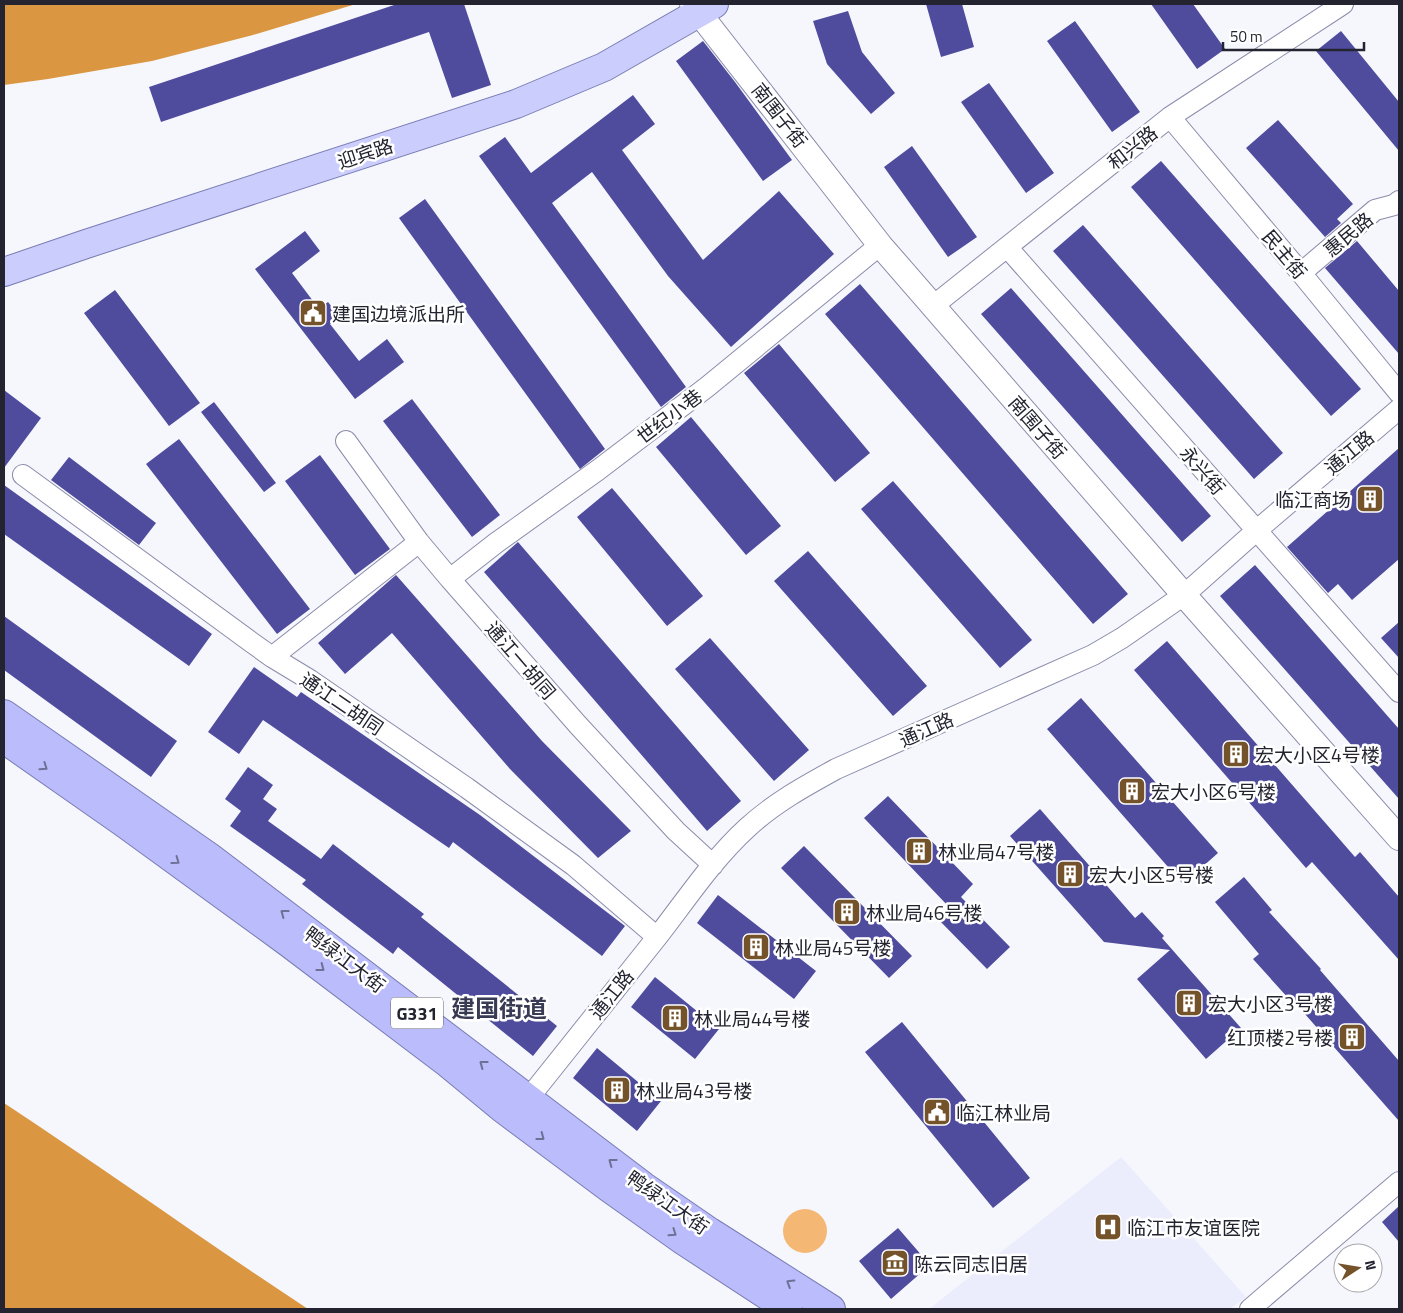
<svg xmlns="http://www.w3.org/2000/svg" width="1403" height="1313" viewBox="0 0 1403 1313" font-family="'Titillium Web','Noto Sans SC',sans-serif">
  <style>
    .built { fill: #ebedfd }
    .green { fill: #f4b874 }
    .water { fill: #db9641 }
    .building { fill: #4f4c9e }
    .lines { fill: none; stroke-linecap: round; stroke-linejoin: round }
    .minor-casing { stroke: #8a8caa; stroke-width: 22 }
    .tertiary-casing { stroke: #8a8caa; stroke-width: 26 }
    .primary-casing { stroke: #797cb3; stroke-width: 30 }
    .trunk-casing { stroke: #797cb3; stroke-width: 30 }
    .minor { stroke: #fff; stroke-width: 20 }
    .tertiary { stroke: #fff; stroke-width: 24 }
    .primary { stroke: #cbcdfc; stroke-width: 28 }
    .trunk { stroke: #babcfb; stroke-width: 28 }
    .oneway { stroke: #6e7096 }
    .labels { text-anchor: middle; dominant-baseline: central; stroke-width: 5; stroke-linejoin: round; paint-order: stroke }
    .shield { fill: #fff; stroke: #65666e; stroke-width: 1 }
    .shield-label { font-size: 18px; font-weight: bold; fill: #232430 }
    .street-label { font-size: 19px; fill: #232430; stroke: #fff }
    .poi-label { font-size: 19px; fill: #232430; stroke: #fff; text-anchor: start }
    .district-label { font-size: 24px; font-weight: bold; fill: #393a54; stroke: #fff }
  </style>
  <rect width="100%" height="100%" fill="#f6f7fd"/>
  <path class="built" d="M1121 1157 1246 1297 1230 1309H929Z"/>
  <path class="green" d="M783 1231a22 22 0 1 1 44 0a22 22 0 1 1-44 0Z"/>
  <path class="water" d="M4 4H356L253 35 152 61 48 79 4 85Z
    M4 1103C106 1170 206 1242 308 1309H4Z"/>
  <path class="building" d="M397 4H464L491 85 452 98 429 32 161 122 149 87Z
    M926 4H962L974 47 941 57Z
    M1151 4H1193L1225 49 1197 69Z
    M848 11 862 52 895 93 871 114 827 64 813 21Z
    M1075 21 1140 112 1112 132 1047 41Z
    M1341 31 1399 102V151L1316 51Z
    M703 41 735 82 792 160 763 181 676 61Z
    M989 83 1054 173 1026 193 961 102Z
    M633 95 655 124 622 150 703 260 779 191 834 254 731 347 668 276 592 172 552 203 686 387 661 407 479 156 505 137 531 173Z
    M1278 120 1353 204 1337 219 1341 223 1325 237 1246 148Z
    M912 146 977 237 948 257 884 167Z
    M1161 161 1361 389 1331 416 1131 187Z
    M425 199 605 449 580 469 399 218Z
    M1083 225 1283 453 1254 479 1053 251Z
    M305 231 320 251 292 273 319 309 328 302 340 317 330 324 359 361 387 339 404 362 355 399 255 269Z
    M1357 241 1399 291V354L1325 268Z
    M860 284 1128 594 1093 624 825 314Z
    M1011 288 1211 516 1182 542 981 314Z
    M115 290 200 403 169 426 84 313Z
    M779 344 870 453 835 482 744 373Z
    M4 390 41 418 4 468Z
    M412 399 500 515 472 537 383 421Z
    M214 402 276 483 264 492 201 412Z
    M691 417 781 526 746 555 656 447Z
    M179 439 310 609 277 634 146 464Z
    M1399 448V559L1352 600 1338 584 1328 593 1287 547Z
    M320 455 390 549 355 575 285 481Z
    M69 457 156 523 139 545 51 480Z
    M893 481 1032 640 1000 668 861 509Z
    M4 485 212 634 189 666 4 534Z
    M612 488 703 596 667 626 577 517Z
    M518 542 741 801 707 831 484 572Z
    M808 551 927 686 893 716 774 581Z
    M1255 565 1399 729V799L1220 596Z
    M396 575 542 741 631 831 598 858 510 769 392 633 345 674 318 643Z
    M4 616 177 741 151 777 4 670Z
    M1399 622V658L1381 638Z
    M710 638 809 750 774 781 675 669Z
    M1167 641 1355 857 1360 852 1399 897V960L1312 862 1306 868 1134 670Z
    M254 667 297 697 301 692 480 815 625 926 602 956 453 842 449 848 263 720 239 754 208 732Z
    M1081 698 1218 853 1183 884 1047 729Z
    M248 767 273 785 263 799 277 809 268 821 321 859 333 844 424 914 421 917 557 1026 533 1056 398 947 393 954 302 884 306 880 230 826 241 811 225 799Z
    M888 796 973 884 961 897 1010 947 987 969 937 918 949 907 864 818Z
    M1040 809 1135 918 1142 912 1164 936 1162 938 1241 1028 1206 1059 1137 979 1170 950 1104 942 1010 836Z
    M804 846 912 956 889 978 781 868Z
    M1244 877 1272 910 1269 912 1321 969 1320 970 1399 1061V1121L1290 997 1289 999 1253 959 1259 954 1215 902Z
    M718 895 816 971 794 999 697 923Z
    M655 977 719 1029 695 1059 631 1007Z
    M902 1022 1030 1178 993 1208 865 1052Z
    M597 1048 661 1101 637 1131 573 1078Z
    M1399 1206V1242L1382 1222Z
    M898 1228 930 1265 891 1299 859 1261Z"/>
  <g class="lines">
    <g class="minor-casing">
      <path id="minor" d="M1170 117 1301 273 1399 393
        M1007 247 1399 692
        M1301 273 1375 210 1394 205 1399 201
        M933 306 1170 117 1343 4
        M346 441 419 542 450 579 578 725 676 831 713 865
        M23 475 251 642 272 657 310 680 467 788 573 865 657 937
        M450 579 496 543 598 470 707 387 880 245
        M272 657 419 542
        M520 1109C566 1051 612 994 658 936 686 900 713 859 747 828 774 803 805 786 836 769L1093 655 1122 638 1184 595 1256 531 1399 409
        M1250 1309 1399 1182"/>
    </g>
    <g class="tertiary-casing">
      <path id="tertiary" d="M692 4 880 245 1184 595 1399 838"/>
    </g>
    <g class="primary-casing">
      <path id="primary" d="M4 272 86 244 516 104 604 67 714 4"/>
    </g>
    <g class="trunk-casing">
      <path id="trunk" d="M4 714 208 856 643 1186 710 1232 831 1309
        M4 739 124 823 289 943 445 1061 502 1108 608 1187 684 1241 788 1309"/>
    </g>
    <use href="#minor" class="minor"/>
    <use href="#tertiary" class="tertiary"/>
    <use href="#primary" class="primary"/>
    <use href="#trunk" class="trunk"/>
  </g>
  <defs><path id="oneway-chevron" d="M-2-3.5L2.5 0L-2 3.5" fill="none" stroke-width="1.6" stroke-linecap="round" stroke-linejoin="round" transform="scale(1.25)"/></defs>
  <g class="oneway">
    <use href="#oneway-chevron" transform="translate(44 767) rotate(35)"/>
    <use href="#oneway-chevron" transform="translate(176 861) rotate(36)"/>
    <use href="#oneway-chevron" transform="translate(284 913) rotate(-143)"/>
    <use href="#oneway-chevron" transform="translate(321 968) rotate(37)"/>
    <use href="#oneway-chevron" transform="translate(483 1064) rotate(-143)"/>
    <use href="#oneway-chevron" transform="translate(541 1137) rotate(37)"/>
    <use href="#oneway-chevron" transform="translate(612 1162) rotate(-143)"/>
    <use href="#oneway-chevron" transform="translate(673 1233) rotate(35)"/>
    <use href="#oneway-chevron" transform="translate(790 1283) rotate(-148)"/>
  </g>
  <defs>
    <g id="civic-square" transform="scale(1.4375)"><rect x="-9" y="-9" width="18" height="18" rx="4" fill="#74522a" stroke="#fff"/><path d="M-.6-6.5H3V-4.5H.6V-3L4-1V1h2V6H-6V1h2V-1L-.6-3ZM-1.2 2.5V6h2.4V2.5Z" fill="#fff"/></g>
    <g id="building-square" transform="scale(1.4375)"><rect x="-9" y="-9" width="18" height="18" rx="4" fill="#74522a" stroke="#fff"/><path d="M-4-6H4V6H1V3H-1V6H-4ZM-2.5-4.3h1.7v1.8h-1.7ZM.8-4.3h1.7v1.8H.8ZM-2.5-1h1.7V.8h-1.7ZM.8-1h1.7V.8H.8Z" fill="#fff"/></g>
    <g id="hospital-square" transform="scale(1.4375)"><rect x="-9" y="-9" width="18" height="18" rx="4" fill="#74522a" stroke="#fff"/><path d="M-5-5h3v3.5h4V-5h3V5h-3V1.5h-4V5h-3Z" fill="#fff"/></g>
    <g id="museum-square" transform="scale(1.4375)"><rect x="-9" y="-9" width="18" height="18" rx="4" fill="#74522a" stroke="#fff"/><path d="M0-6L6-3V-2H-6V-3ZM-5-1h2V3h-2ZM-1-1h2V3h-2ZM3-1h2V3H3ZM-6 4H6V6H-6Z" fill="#fff"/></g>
  </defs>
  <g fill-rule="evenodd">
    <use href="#civic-square" x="313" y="313"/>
    <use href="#building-square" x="1370" y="499"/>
    <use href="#building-square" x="1236" y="754"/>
    <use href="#building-square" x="1132" y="791"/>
    <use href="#building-square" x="919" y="851"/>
    <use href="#building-square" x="1070" y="874"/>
    <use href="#building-square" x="847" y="912"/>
    <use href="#building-square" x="756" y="947"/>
    <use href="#building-square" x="1189" y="1003"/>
    <use href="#building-square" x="675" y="1018"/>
    <use href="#building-square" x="1352" y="1037"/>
    <use href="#building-square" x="617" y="1090"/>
    <use href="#civic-square" x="937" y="1112"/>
    <use href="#hospital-square" x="1108" y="1227"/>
    <use href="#museum-square" x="895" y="1263"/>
  </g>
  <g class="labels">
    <rect class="shield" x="391" y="997.5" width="52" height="31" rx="4"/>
    <g class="shield-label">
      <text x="417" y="1013">G331</text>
    </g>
    <g class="street-label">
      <text transform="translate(780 115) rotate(52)">南围子街</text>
      <text transform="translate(1132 147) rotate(-38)">和兴路</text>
      <text transform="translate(365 153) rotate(-18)">迎宾路</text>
      <text transform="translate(1348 234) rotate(-40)">惠民路</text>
      <text transform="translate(1285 254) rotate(50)">民主街</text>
      <text transform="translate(669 416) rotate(-37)">世纪小巷</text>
      <text transform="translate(1038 427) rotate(49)">南围子街</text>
      <text transform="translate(1349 452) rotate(-40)">通江路</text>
      <text transform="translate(1203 470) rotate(49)">永兴街</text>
      <text transform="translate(521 660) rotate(49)">通江一胡同</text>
      <text transform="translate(342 703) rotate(34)">通江二胡同</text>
      <text transform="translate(926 729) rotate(-24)">通江路</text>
      <text transform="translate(345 959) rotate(37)">鸭绿江大街</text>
      <text transform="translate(611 994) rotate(-51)">通江路</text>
      <text transform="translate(668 1202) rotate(35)">鸭绿江大街</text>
    </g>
    <g class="poi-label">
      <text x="332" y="313">建国边境派出所</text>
      <text x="1351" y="499" text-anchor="end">临江商场</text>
      <text x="1255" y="754">宏大小区4号楼</text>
      <text x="1151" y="791">宏大小区6号楼</text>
      <text x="938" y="851">林业局47号楼</text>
      <text x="1089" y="874">宏大小区5号楼</text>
      <text x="866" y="912">林业局46号楼</text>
      <text x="775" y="947">林业局45号楼</text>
      <text x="1208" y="1003">宏大小区3号楼</text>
      <text x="694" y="1018">林业局44号楼</text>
      <text x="1333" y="1037" text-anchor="end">红顶楼2号楼</text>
      <text x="636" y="1090">林业局43号楼</text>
      <text x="956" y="1112">临江林业局</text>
      <text x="1127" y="1227">临江市友谊医院</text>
      <text x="914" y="1263">陈云同志旧居</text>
    </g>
    <g class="district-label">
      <text x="499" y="1008">建国街道</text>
    </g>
  </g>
  <rect width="1403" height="1313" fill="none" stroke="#232430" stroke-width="10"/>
  <g transform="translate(1358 1268) rotate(78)"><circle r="24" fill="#ffffff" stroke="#a7a7ac"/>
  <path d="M0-4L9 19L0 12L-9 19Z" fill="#74522a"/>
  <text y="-8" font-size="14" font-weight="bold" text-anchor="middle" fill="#232430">N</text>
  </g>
  <path d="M1223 42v8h141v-8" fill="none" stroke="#232430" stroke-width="2.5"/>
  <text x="1230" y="42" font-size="15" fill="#232430" stroke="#ffffff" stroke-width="4" paint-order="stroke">50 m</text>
</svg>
